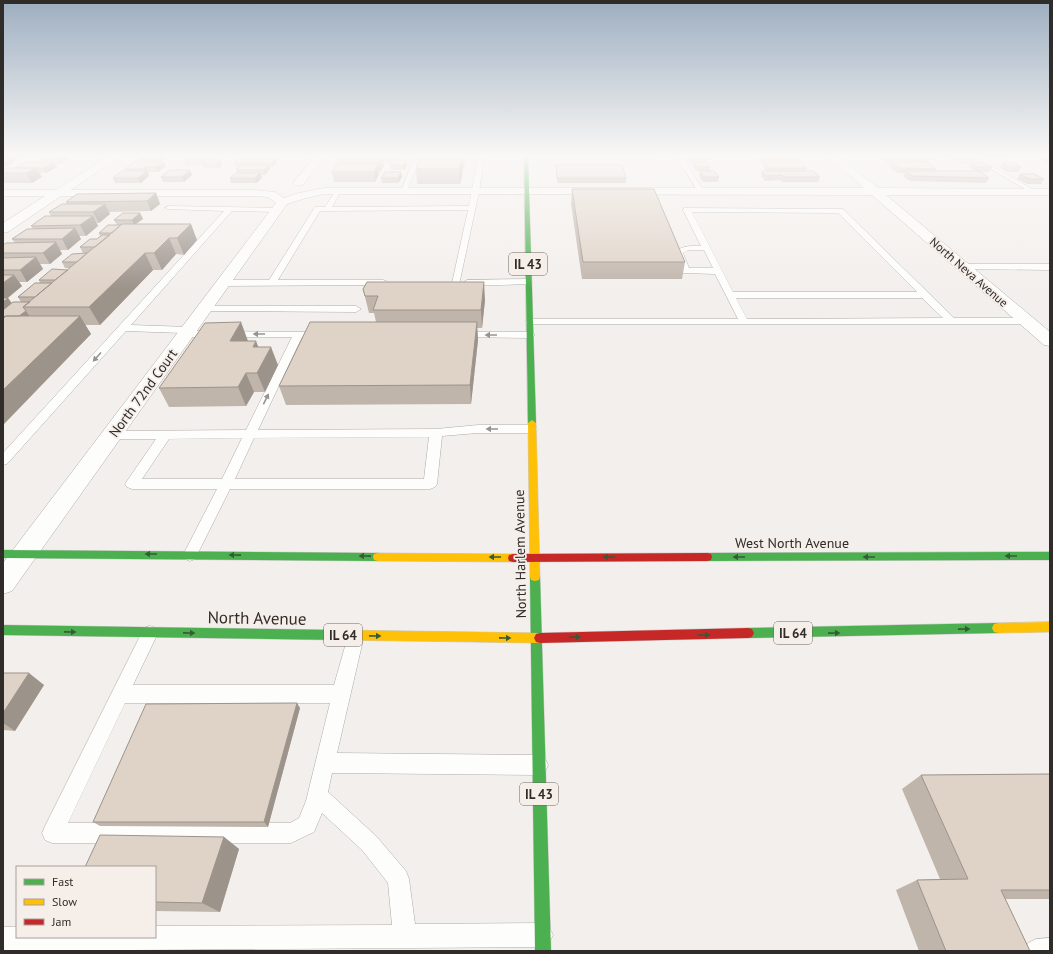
<svg xmlns="http://www.w3.org/2000/svg" width="1053" height="954" viewBox="0 0 1053 954" font-family="'PT Sans',sans-serif">
  <style>
    .lines { fill: none; stroke-linecap: round; stroke-linejoin: round }
    .lane-casing { stroke: #aeaba9; stroke-width: 1 }
    .street-casing { stroke: #aeaba9; stroke-width: 1 }
    .fast-casing { stroke: #cdcbc9; stroke-width: 1 }
    .slow-casing { stroke: #cdcbc9; stroke-width: 1 }
    .jam-casing { stroke: #cdcbc9; stroke-width: 1 }
    .lane { fill: #fdfdfc; fill-rule: evenodd }
    .street { fill: #fdfdfc; fill-rule: evenodd }
    .fast { fill: #4caf50; fill-rule: evenodd }
    .slow { fill: #ffc107; fill-rule: evenodd }
    .jam { fill: #c62828; fill-rule: evenodd }
    .wall { fill: #c0b5ab }
    .shaded-wall { fill: #9c938b }
    .building { fill: #dfd2c7; stroke: #9c938b }
    .oneway { fill: #969493 }
    .oneway2 { fill: #395a37 }
    .labels { text-anchor: middle; dominant-baseline: central; stroke-width: 3.5; stroke-linejoin: round; paint-order: stroke }
    .far-street-label { font-size: 12px; fill: #2f2c2a; stroke: #f6eee9 }
    .shield { fill: #f6eee9; stroke: #6b6663; stroke-width: 1 }
    .shield-label { font-size: 13px; font-weight: bold; fill: #2f2c2a }
    .street-label { font-size: 14px; fill: #2f2c2a; stroke: #f6eee9 }
    .near-street-label { font-size: 17px; fill: #2f2c2a; stroke: #f6eee9 }
  </style>
  <rect width="100%" height="100%" fill="#f3efec"/>
  <g class="lines">
    <g class="lane-casing">
      <path id="lane" d="M415 156H421L407 191 402 192 401 191Z
        M478 156H484L479 192 459 285 456 286 452 283 468 210 320 211 278 280H383L386 281 387 283 386 285 223 286 219 283 223 280H269L315 207H325L336 190 341 191 332 207 469 206Z
        M526 156H653L654 157 651 159H524L523 158Z
        M676 156H682L704 192 703 193H699Z
        M969 156H975L1037 192 1032 193Z
        M169 206 277 208 281 210 277 212 232 211 131 325 189 327 192 328 193 331 325 332 327 334 325 336 302 337 258 430 436 429 478 425H531L535 426 537 429 535 432 531 433H478L442 436 437 484 435 487 430 489H230L195 559 190 561 185 559 183 555 217 489H132L127 487 125 484 127 481 156 439H112L108 438 106 435 108 432 112 431 246 430 292 337H186L183 336 182 333 126 331 7 464 3 465V453L224 211 167 209 165 208ZM429 437 424 479H235L254 438ZM242 438 222 479H142L169 439Z
        M684 208 843 209 954 318H1027L1032 321 1027 324H527L525 322 530 319H738L715 274 683 273 675 252C683 245 691 246 701 246L683 210ZM692 212 838 213 917 292H733ZM688 250H704L713 268H689L683 253ZM736 298H922L943 318 747 319Z
        M964 264H1050V270L961 269 960 267 961 265Z
        M528 279 531 280 532 282 531 284 467 286 463 283 467 280Z
        M204 306H356L361 309 356 312 201 311 199 309Z
        M459 332H530L535 335 530 338 456 337 454 335 456 333Z
        M150 626 156 628 158 633 133 685H334L348 636 350 631 356 629 362 631 364 636 337 753 538 755 545 758 548 765 545 772 538 775 332 773 328 792 376 836 406 871 409 879 415 924 541 923 549 927 553 935 549 943 541 947 3 951V927H17V937H155V926L392 925 388 883 362 850 322 813 314 832 291 843H52L45 840 42 833 45 826 144 628ZM125 703H330L306 801 299 818 290 823H68Z
        M1050 938V951H1024L1028 943 1036 939Z"/>
    </g>
    <g class="street-casing">
      <path id="street" d="M109 156H120L71 190H255L275 192 284 198 299 193 324 188H864L828 156H838L878 188 1050 189V195H886L1050 332V346L1044 345 872 195 324 194 306 198 287 204 12 591 3 594V563L276 203 268 197 255 196H61L8 232 3 233V223L45 196H3V190H56Z
        M315 156H325L303 185H295L293 183Z"/>
    </g>
    <g class="fast-casing">
      <path id="fast" d="M524 156H528L536 423 532 426 528 423Z
        M3 550 378 553 382 554 383 557 382 560 378 561 3 558Z
        M1050 552V560L707 561 703 560 702 557 703 554 707 553Z
        M535 573 539 574 540 577 551 951H535L530 577 531 574Z
        M998 623 1002 624 1004 628 1002 632 998 633 748 638 744 637 742 633 744 629 748 628Z
        M3 625 337 630 341 631 343 635 341 639 337 640 3 635Z"/>
    </g>
    <g class="slow-casing">
      <path id="slow" d="M532 420 536 423 540 577 539 580 535 581 531 580 530 577 528 423Z
        M378 553 513 554 517 555 518 558 517 561 513 562 378 561 374 560 373 557 374 554Z
        M1050 622V632L998 633 994 632 992 628 994 624 998 623Z
        M337 630 540 633 544 634 546 638 544 642 540 643 337 640 333 639 331 635 333 631Z"/>
    </g>
    <g class="jam-casing">
      <path id="jam" d="M707 553 711 554 712 557 711 560 707 561 513 562 509 561 508 558 509 555 513 554Z
        M748 628 752 629 754 633 752 637 748 638 540 643 536 642 534 638 536 634 540 633Z"/>
    </g>
    <use href="#lane" class="lane"/>
    <use href="#street" class="street"/>
    <use href="#fast" class="fast"/>
    <use href="#slow" class="slow"/>
    <use href="#jam" class="jam"/>
  </g>
  <path class="wall" d="M3 156H27L23 158H16L17 160 7 166H3Z
    M48 156H74H68L69 158 60 164H55L57 167 46 173H39L42 177 32 183H3V168H15L43 162 41 159Z
    M144 156H185H163L164 158 160 162 166 166 158 172H148L149 176 141 183H115L113 178 125 171V169L140 161 139 159Z
    M249 156H279L276 158 277 162 272 167H270V169L265 175H261L262 178 256 183H231L230 178 237 173 236 170 239 167H235L234 163 249 157Z
    M346 156H400L399 160 407 165 405 170H391L390 165 391 163H383L384 165 380 172H379V174L375 182H334L332 172 339 164 338 162Z
    M421 156H466L460 184H417L416 169Z
    M686 156H704L707 158 706 162 710 167 709 171 719 177 718 182H703L699 176 700 171H695L693 167 694 163H691L688 159V158Z
    M749 156H796L799 159 798 162 807 168 806 171 820 177 818 182H782L781 180 765 181 761 176 762 171H766L763 167 764 164H762L759 161 760 156Z
    M878 156H927L931 158 929 162 928 163 936 169 935 171H975L968 167 970 164H963L955 159 956 158H947L943 156H972L978 159 976 163 992 167 989 172H980L989 178 986 183 910 181 903 176 905 173H897L889 167 890 164H888L881 159 882 156Z
    M980 156H1008L1007 158H984Z
    M200 157V156H214L212 157H207L208 160H221L222 165 219 168H204V165L186 166 184 161Z
    M1046 157H1050V165L1043 162Z
    M1002 163 1021 167 1019 172H1007L1000 168Z
    M556 165 626 178V183H557Z
    M190 170 192 175 184 182H163L161 177Z
    M1020 174 1044 179 1041 184H1027L1017 179Z
    M402 177 398 183H382L381 178Z
    M572 189 685 262 682 279H582L571 204Z
    M156 193 160 204 151 211 109 212 110 214 99 223H97L98 226 86 236H79L81 239 68 250H60L62 254 50 264H40L43 269 27 282H19L22 286 8 298 12 303 21 302 18 297 40 283 39 280 68 270 70 268H65L62 262 87 253H88H83L80 247 97 239 100 236 99 233 117 225 114 220 140 213 143 219 136 224 197 240 184 255 176 254 162 270H153L100 325H85L91 334 3 425V310H4H3V245L15 243 12 239 33 229 31 226 51 216 49 212 67 204 66 202Z
    M363 289 485 300 482 328H477L478 340 471 404 286 405 279 386 376 322 374 313H369Z
    M248 341 258 347 278 365 265 392H254L246 406 169 407 159 388Z
    M3 673 44 685 15 731 3 730Z
    M300 708 268 827 100 826 93 822Z
    M1050 774V899H1005L1030 951H919L896 890 917 880 940 879 902 789 921 775Z
    M224 837 239 849 220 912 155 911V867Z"/>
  <path class="shaded-wall" d="M15 156 17 160 7 166 4 161Z
    M64 156H68L69 158 60 164 57 159Z
    M160 156H163L164 158 157 164 155 159Z
    M274 156H279L276 158 277 162 272 167 271 163 275 158Z
    M382 156 384 165 380 172 378 162Z
    M396 156H400L397 163Z
    M462 156H466L460 184 459 169Z
    M207 157 209 161 203 163V166L202 161Z
    M221 160 222 165 219 168 217 163Z
    M406 160 407 165 405 170 404 165Z
    M54 162 57 167 46 173 43 168Z
    M164 162 166 166 158 172 156 167Z
    M378 164 379 174 375 182 374 172Z
    M269 165 270 169 265 175 264 170Z
    M146 167 149 176 141 183 138 178 145 173 143 169Z
    M36 168 42 177 32 183 26 173Z
    M190 170 192 175 184 182 182 177Z
    M401 172 402 177 398 183V178Z
    M260 173 262 178 256 183 255 178Z
    M156 193 160 204 151 211 147 201Z
    M105 204 110 214 99 223 93 212Z
    M140 213 143 219 134 225 132 220Z
    M93 216 98 226 86 236 80 225Z
    M191 224 197 240 184 255 177 238Z
    M75 228 81 239 68 250 62 239Z
    M169 238 176 254 162 270 154 253Z
    M56 242 62 254 50 264 43 253Z
    M145 253 153 270 100 325 89 307Z
    M36 257 43 269 27 282 20 270Z
    M14 275 22 286 5 300 3 297V283Z
    M484 282 485 300 482 328 481 310Z
    M8 298 12 304 5 310 3 307V302Z
    M26 311 30 317H18Z
    M80 316 91 334 3 425V390Z
    M241 322 248 341H230Z
    M477 322 478 340 471 404 470 385Z
    M256 341 263 359 253 347Z
    M271 347 278 365 265 392 257 373Z
    M246 373 254 392 246 406 238 387Z
    M29 673 44 685 15 731 3 723V713Z
    M297 703 300 708 268 827 264 822Z
    M224 837 239 849 220 912 202 903Z"/>
  <path class="building" d="M3 156H15L3 161Z
    M48 156H64L57 159H41Z
    M144 156H160L155 159H139Z
    M343 156H382L378 162H338Z
    M421 156H462L459 169H416Z
    M690 156H704L707 158 692 159Z
    M760 156H796L799 159H763Z
    M884 156H927L931 158H923L925 160 890 159Z
    M959 156H972L978 159H965Z
    M190 157H207L202 161H184Z
    M240 157H276L271 163H234Z
    M206 160H221L217 163H203Z
    M392 160H406L404 165H390Z
    M136 161 164 162 156 167H146L143 169H125Z
    M25 162H54L43 168H15Z
    M694 162H707L710 167 696 166Z
    M764 162H801L807 168H769Z
    M891 162H927L936 169 899 168Z
    M970 163H984L992 167H978Z
    M1002 163H1014L1021 167H1010Z
    M337 164H378L374 172H332Z
    M242 165H269L264 170H236Z
    M556 165H622L626 178H557Z
    M3 168H36L26 173H3Z
    M170 170H190L182 177H161Z
    M122 171H147L138 178H113Z
    M700 171H714L719 177H704Z
    M762 171H813L820 177H783L782 175 766 176Z
    M905 171H979L989 178 912 176Z
    M385 172H401L398 178H381Z
    M236 173H260L255 178H230Z
    M1020 174H1034L1044 179H1029Z
    M572 189H654L685 262H583Z
    M156 193 147 201 66 202 77 194Z
    M62 204H105L93 212H49Z
    M123 213H140L132 220H114Z
    M45 216H93L80 225 31 226Z
    M122 224H191L177 238H169L154 253H145L89 307H23Z
    M108 225H121L112 233H99Z
    M75 228 62 239H12L27 229Z
    M102 235H110L95 247H80L90 239H97Z
    M56 242 43 253H3V245L6 243Z
    M87 253 77 262H62L72 254Z
    M36 257 20 270H3V258Z
    M52 269 68 270 55 280H39Z
    M3 275H14L3 283Z
    M367 282H484L481 310H373L378 296H365L363 289Z
    M35 283H52L35 297H18Z
    M3 298H8L3 302Z
    M13 302H30L23 307 26 311 19 316H6L3 317V310Z
    M6 316H80L3 390V319Z
    M241 322 230 341H256L253 347H271L257 373H246L238 387 159 388 205 323Z
    M310 322H477L470 385 279 386Z
    M3 673H29L3 713Z
    M297 703 264 822H93L146 704Z
    M1050 774V890H1001L1030 951H946L917 880 968 879 921 775Z
    M100 835 224 837 202 903 155 902V867H85Z"/>
  <defs><path id="oneway-solid" d="M-6-.8H1V-3.2L6.5 0L1 3.2V.8H-6Z"/></defs>
  <g class="oneway">
    <use href="#oneway-solid" transform="translate(259 334) rotate(180)"/>
    <use href="#oneway-solid" transform="translate(491 335) rotate(-180)"/>
    <use href="#oneway-solid" transform="translate(97 357) rotate(132)"/>
    <use href="#oneway-solid" transform="translate(266 399) rotate(-64)"/>
    <use href="#oneway-solid" transform="translate(492 429) rotate(180)"/>
  </g>
  <g class="oneway2">
    <use href="#oneway-solid" transform="translate(151 554) rotate(-180)"/>
    <use href="#oneway-solid" transform="translate(235 555) rotate(-179)"/>
    <use href="#oneway-solid" transform="translate(365 556) rotate(-179)"/>
    <use href="#oneway-solid" transform="translate(1011 556) rotate(180)"/>
    <use href="#oneway-solid" transform="translate(495 557) rotate(-180)"/>
    <use href="#oneway-solid" transform="translate(609 557) rotate(180)"/>
    <use href="#oneway-solid" transform="translate(739 557) rotate(180)"/>
    <use href="#oneway-solid" transform="translate(869 557) rotate(180)"/>
    <use href="#oneway-solid" transform="translate(964 629) rotate(-1)"/>
    <use href="#oneway-solid" transform="translate(70 632) rotate(1)"/>
    <use href="#oneway-solid" transform="translate(189 633) rotate(1)"/>
    <use href="#oneway-solid" transform="translate(834 633) rotate(-1)"/>
    <use href="#oneway-solid" transform="translate(704 635) rotate(-1)"/>
    <use href="#oneway-solid" transform="translate(375 636) rotate(1)"/>
    <use href="#oneway-solid" transform="translate(575 637) rotate(-1)"/>
    <use href="#oneway-solid" transform="translate(505 638) rotate(1)"/>
  </g>
  <linearGradient id="sky" x2="0" y2="1"><stop stop-color="#9daec0"/><stop offset="0.54" stop-color="#faf8f6"/><stop offset="1" stop-color="#faf8f6" stop-opacity="0"/></linearGradient>
  <rect width="1053" height="289" fill="url(#sky)"/>
  <g class="labels">
    <g class="far-street-label">
      <text transform="translate(969 272) rotate(41)">North Neva Avenue</text>
    </g>
    <g class="shield">
      <rect x="509" y="253" width="38" height="22" rx="3"/>
      <rect x="774" y="622" width="38" height="22" rx="3"/>
      <rect x="324" y="624" width="38" height="22" rx="3"/>
      <rect x="520" y="783" width="38" height="22" rx="3"/>
    </g>
    <g class="shield-label">
      <text x="528" y="264">IL 43</text>
      <text x="793" y="633">IL 64</text>
      <text x="343" y="635">IL 64</text>
      <text x="539" y="794">IL 43</text>
    </g>
    <g class="street-label">
      <text transform="translate(143 393) rotate(-54)">North 72nd Court</text>
      <text x="792" y="543">West North Avenue</text>
      <text transform="translate(520 554) rotate(-91)">North Harlem Avenue</text>
    </g>
    <g class="near-street-label">
      <text transform="translate(257 618) rotate(1)">North Avenue</text>
    </g>
  </g>
  <rect width="1053" height="954" fill="none" stroke="#2f2c2a" stroke-width="8"/>
  <rect x="16" y="866" width="140" height="72" fill="#f6eee9" stroke="#a6a09d"/>
  <rect x="24" y="879" width="20" height="6" fill="#4caf50" stroke="#a6a09d"/>
  <text x="52" y="886" font-size="12" fill="#2f2c2a">Fast</text>
  <rect x="24" y="899" width="20" height="6" fill="#ffc107" stroke="#a6a09d"/>
  <text x="52" y="906" font-size="12" fill="#2f2c2a">Slow</text>
  <rect x="24" y="919" width="20" height="6" fill="#c62828" stroke="#a6a09d"/>
  <text x="52" y="926" font-size="12" fill="#2f2c2a">Jam</text>
</svg>
